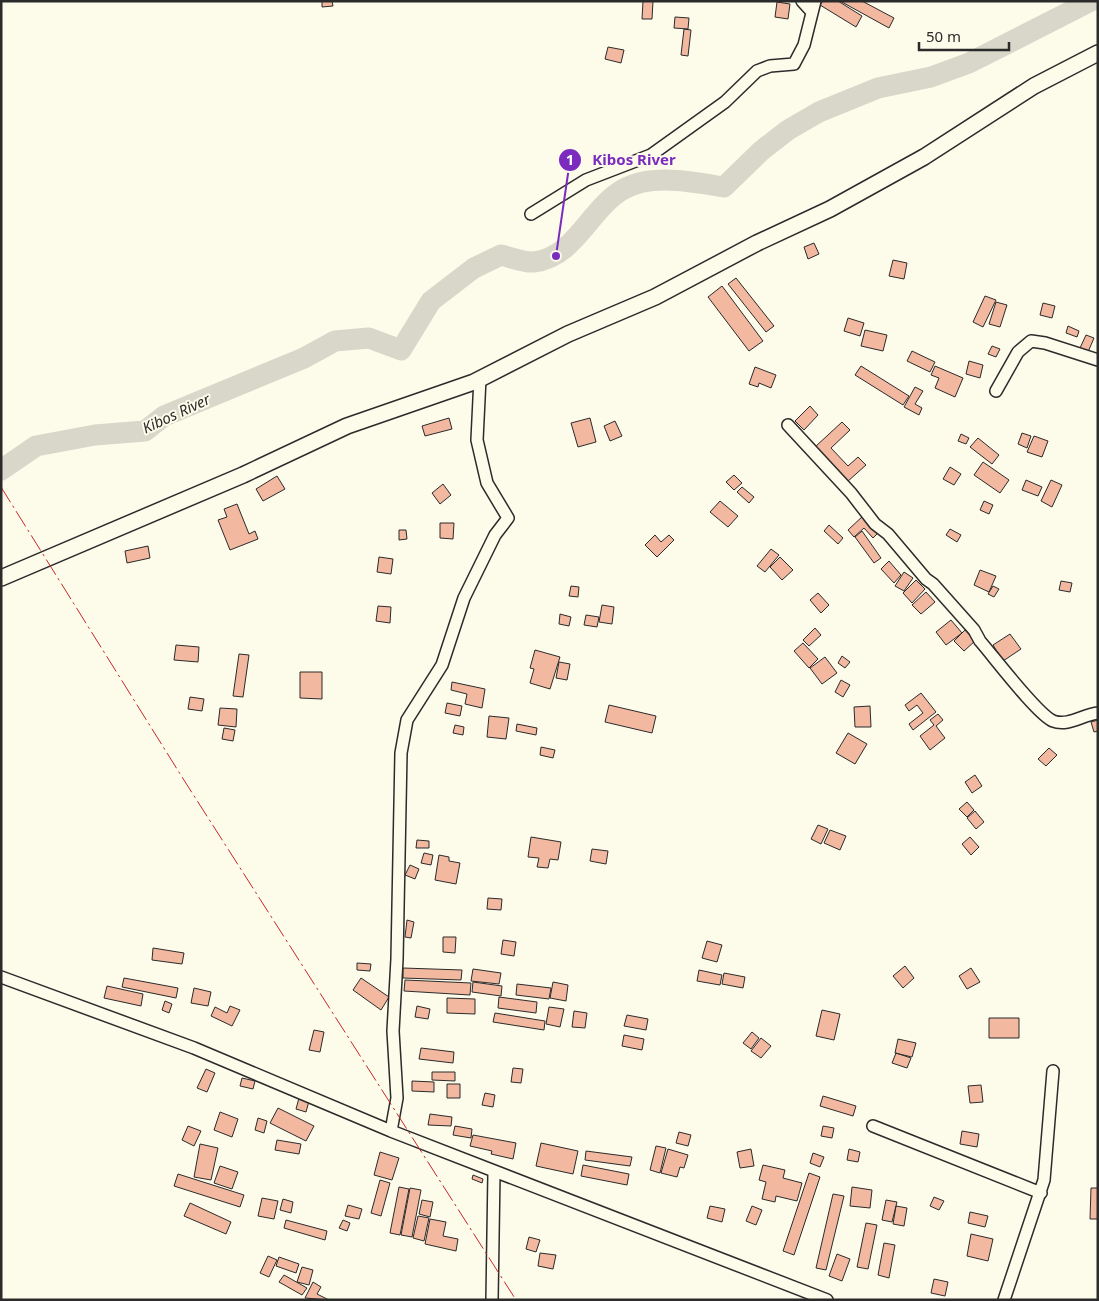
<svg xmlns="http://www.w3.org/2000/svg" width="1099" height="1301" viewBox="0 0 1099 1301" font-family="'Noto Sans',sans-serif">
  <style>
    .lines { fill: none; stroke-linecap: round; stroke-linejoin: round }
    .river { stroke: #d8d7c9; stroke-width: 21 }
    .building { fill: #f2b8a0; stroke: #2b2b2b }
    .minor-casing { stroke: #2b2b2b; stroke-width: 14 }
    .secondary-casing { stroke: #2b2b2b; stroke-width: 18 }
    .minor { stroke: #fdfbea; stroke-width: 11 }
    .secondary { stroke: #fdfbea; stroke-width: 15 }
    .power { stroke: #c62828; stroke-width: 1; stroke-dasharray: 18 4 2.5 4; stroke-linecap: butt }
    .labels { text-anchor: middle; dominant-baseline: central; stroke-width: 4; stroke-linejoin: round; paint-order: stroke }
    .water-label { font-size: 15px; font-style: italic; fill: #2b2b2b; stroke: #fdfbea }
    .leader { fill: none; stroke: #7b2cbf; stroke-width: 2 }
    .callout-dot { fill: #7b2cbf; stroke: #fdfbea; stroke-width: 2 }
    .mark-label { font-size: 15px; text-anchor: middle; font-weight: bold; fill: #fff }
    .callout-label { font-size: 15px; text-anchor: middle; font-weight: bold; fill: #7b2cbf; stroke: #fdfbea; stroke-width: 4; stroke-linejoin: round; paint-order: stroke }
  </style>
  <rect width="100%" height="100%" fill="#fdfbea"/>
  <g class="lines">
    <path class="river" d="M1 470 36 446 95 435 145 431 164 416 304 358 335 341 369 338 401 350 431 301 474 268 501 255C510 257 524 263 534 262 575 257 589 210 622 190 651 173 692 182 724 187L761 151 788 130 819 112 878 88 931 77 969 63 1091 1"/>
  </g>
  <path class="building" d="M322 1H332L333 6 322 7Z
    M643 1H653L652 19H642Z
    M823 1H838L862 16 856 27 820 5Z
    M840 1H862L894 18 889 28Z
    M777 2 790 4 788 19 775 17Z
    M675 17 689 18 688 29 674 28Z
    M684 29 691 30 688 56 681 55Z
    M608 47 624 50 621 63 605 59Z
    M814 243 819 254 808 259 804 247Z
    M893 260 907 263 904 279 889 276Z
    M736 278 774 326 766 332 728 284Z
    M722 286 763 341 749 351 708 297Z
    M985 296 996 300 983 327 973 322Z
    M996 302 1007 305 1000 327 989 324Z
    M1043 303 1055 306 1052 318 1040 315Z
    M848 318 864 323 860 336 844 331Z
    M1068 326 1079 331 1077 337 1066 333Z
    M865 330 887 335 883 351 861 346Z
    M1086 335 1094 338 1088 352 1080 348Z
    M992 346 1000 349 996 357 988 354Z
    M912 351 935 362 930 372 907 361Z
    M969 361 983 365 980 378 966 374Z
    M861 366 909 396 903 405 855 375Z
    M935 366 963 378 955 397 935 388 939 378 931 375Z
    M755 367 776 375 771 388 759 383 758 387 749 384Z
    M915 387 923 391 915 404 922 408 919 415 904 407Z
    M810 406 818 415 804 430 795 421Z
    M449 418 452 429 425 436 422 426Z
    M590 418 596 442 578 447 571 423Z
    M615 421 622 436 610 441 604 426Z
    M842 422 850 430 831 448 848 466 858 457 866 465 847 482 815 447Z
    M1022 433 1031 436 1027 448 1018 444Z
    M961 434 969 438 966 444 958 441Z
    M1034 436 1048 441 1042 457 1027 452Z
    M978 438 999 455 992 464 970 447Z
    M983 462 1009 480 1000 493 974 475Z
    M950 467 961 474 954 485 943 479Z
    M734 475 742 483 734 490 726 482Z
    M277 476 285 489 263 501 256 489Z
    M1026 480 1042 487 1038 496 1022 490Z
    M1051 480 1062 485 1052 507 1041 501Z
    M443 484 451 495 440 504 432 493Z
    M742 487 754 497 749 503 737 492Z
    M720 501 738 516 728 527 710 512Z
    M984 501 993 505 989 514 980 510Z
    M237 504 249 534 255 531 258 539 230 550 218 520 227 517 224 509Z
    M864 515 879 532 873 538 864 528 854 537 848 530Z
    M440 523H454L453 539 440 538Z
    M829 525 843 538 838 544 824 531Z
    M950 529 961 535 957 542 946 535Z
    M399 530H406L407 539 399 540Z
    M862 531 881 558 874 563 855 537Z
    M655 535 661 542 669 535 674 540 657 557 645 545Z
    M148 546 150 558 127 563 125 551Z
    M771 549 779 555 765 572 757 566Z
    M379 557 393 559 391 574 377 572Z
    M780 557 793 570 782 580 770 567Z
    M889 561 901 575 894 583 881 569Z
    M980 570 996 576 989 592 974 585Z
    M904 572 913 578 904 591 895 586Z
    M916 580 925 589 912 603 903 593Z
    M1061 581 1072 583 1070 592 1059 590Z
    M571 586 579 587 578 597 569 596Z
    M993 586 999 589 994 597 988 594Z
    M926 592 935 602 921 614 912 605Z
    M818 593 829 605 821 613 810 600Z
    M602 605 614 607 612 624 599 622Z
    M378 606 391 607 390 623 376 621Z
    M560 614 571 617 569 626 559 624Z
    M586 615 599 617 597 627 584 625Z
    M951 620 962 633 946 645 936 632Z
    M815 628 821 635 809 646 803 640Z
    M965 630 975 641 964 651 954 641Z
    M1010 634 1021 649 1003 661 993 645Z
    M803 643 818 659 809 668 794 651Z
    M176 645 199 647 198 662 174 660Z
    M535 650 560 657 550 689 530 683 534 669 530 668Z
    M239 654 249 655 243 697 233 696Z
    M842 656 850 662 845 668 838 663Z
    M825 657 837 673 822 684 810 668Z
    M559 662 570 664 567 680 556 678Z
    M300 672H322V699L300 698Z
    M841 680 850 685 843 697 835 692Z
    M452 682 485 689 482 708 465 704 467 694 451 690Z
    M921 693 936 712 913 730 909 724 923 713 917 705 909 711 905 705Z
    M190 697 204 699 202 711 188 709Z
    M447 703 462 706 460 716 445 713Z
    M609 705 656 716 652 733 605 722Z
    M870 706 871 727H855L854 707Z
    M220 708 237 709 236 727 218 725Z
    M938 714 943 720 936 726 945 738 930 750 920 736 934 725 930 720Z
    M489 716 509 718 506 739 487 737Z
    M1098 720V731L1094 732 1091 722Z
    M517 724 537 728 536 735 516 731Z
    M455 725 464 727 463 735 453 733Z
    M224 728 235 730 233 741 222 739Z
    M848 733 867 744 855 764 836 753Z
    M541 747 555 750 553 758 540 755Z
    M1049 748 1057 755 1046 766 1038 759Z
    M975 775 982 786 972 793 965 782Z
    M967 802 974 810 967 817 959 809Z
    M975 811 984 822 976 829 967 818Z
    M818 825 828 829 821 844 811 839Z
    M830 830 846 836 840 850 824 843Z
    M531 837 561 842 558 860 550 859 548 868 537 867 539 858 528 857Z
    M970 837 979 847 971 855 962 844Z
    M417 840 429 841V848H416Z
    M592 849 608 851 606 864 590 861Z
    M424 853 433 855 431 865 421 863Z
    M439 855 449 857V861L460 863 456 884 435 880Z
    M410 865 419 869 415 879 405 875Z
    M488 898 502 899 501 910 487 909Z
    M407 920 414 922 411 938 405 937Z
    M443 937H456L455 953 443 952Z
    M503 940 516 942 514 956 501 954Z
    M707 941 722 945 717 962 702 958Z
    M153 948 184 953 182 964 152 960Z
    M357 963 371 964 370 971 357 970Z
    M905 966 914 978 903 988 893 976Z
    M403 968 462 970 461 980 403 978Z
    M971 968 980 982 967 989 959 976Z
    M473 969 501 973 499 984 471 981Z
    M699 970 722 975 720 985 697 981Z
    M724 973 745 977 743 988 722 984Z
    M124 978 178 988 176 998 122 987Z
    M361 978 389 997 381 1010 353 990Z
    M405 980 471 983 470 995 404 991Z
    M473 982 502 986 501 996 472 992Z
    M553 982 568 985 566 1001 550 998Z
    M517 984 551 988 549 999 516 995Z
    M107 986 143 994 141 1006 104 998Z
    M194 988 211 992 208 1006 191 1003Z
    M499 997 537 1002 536 1013 498 1008Z
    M447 998 475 999V1014L447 1013Z
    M165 1001 172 1004 169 1013 162 1010Z
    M230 1006 240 1010 232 1026 211 1016 215 1007 227 1013Z
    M417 1006 430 1009 428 1019 415 1017Z
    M549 1007 564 1009 560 1027 546 1024Z
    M822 1010 840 1014 834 1040 816 1036Z
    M574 1011 587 1013 585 1028 572 1027Z
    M495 1013 545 1021 544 1030 493 1022Z
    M627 1015 648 1019 646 1030 624 1026Z
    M989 1018H1019V1038H989Z
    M314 1030 324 1032 320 1052 309 1050Z
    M752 1032 759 1038 751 1049 743 1043Z
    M624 1035 644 1039 642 1050 622 1046Z
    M761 1038 771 1046 761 1058 751 1051Z
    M898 1039 916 1043 912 1057 895 1053Z
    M421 1048 454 1052 453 1063 419 1059Z
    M896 1053 911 1058 907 1068 892 1063Z
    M513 1068 523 1069 521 1083 511 1082Z
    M206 1069 215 1073 207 1092 197 1088Z
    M432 1072H455V1081L432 1080Z
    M242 1078 255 1081 253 1089 240 1086Z
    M412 1081 434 1082V1092L412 1091Z
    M447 1084H460V1098H447Z
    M981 1085 983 1102 970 1103 968 1086Z
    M485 1093 495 1095 493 1107 482 1105Z
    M823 1096 856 1106 853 1116 820 1106Z
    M299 1098 309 1101 306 1112 296 1109Z
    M278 1108 314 1126 306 1141 270 1123Z
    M220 1112 238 1119 232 1137 214 1130Z
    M430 1114 452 1117 451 1126 428 1125Z
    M258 1118 267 1121 264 1133 255 1130Z
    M188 1126 201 1131 194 1146 182 1140Z
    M455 1126 472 1129 471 1138 453 1135Z
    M823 1126 834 1128 832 1138 821 1136Z
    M962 1131 979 1134 977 1147 960 1144Z
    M679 1132 691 1135 688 1146 676 1143Z
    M473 1135 516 1143 513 1159 491 1154 492 1151 470 1146Z
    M277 1140 301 1144 299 1154 275 1150Z
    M541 1143 578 1151 573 1174 536 1166Z
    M200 1144 218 1148 211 1180 194 1177Z
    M656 1146 666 1148 660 1173 650 1170Z
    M668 1149 688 1155 684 1168 680 1167 677 1177 661 1173Z
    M751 1149 754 1166 740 1168 737 1152Z
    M849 1149 860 1152 858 1162 847 1160Z
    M586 1151 632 1157 630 1166 585 1160Z
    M380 1152 399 1158 392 1180 374 1175Z
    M813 1153 824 1157 820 1167 810 1163Z
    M583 1165 629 1174 627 1185 581 1176Z
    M763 1165 785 1170 783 1178 802 1183 797 1201 776 1196 775 1202 762 1199 766 1182 759 1180Z
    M220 1166 238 1172 232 1189 214 1183Z
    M809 1173 820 1177 794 1255 783 1251Z
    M178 1174 244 1195 240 1207 174 1186Z
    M473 1175 483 1179 482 1183 472 1179Z
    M380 1180 390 1183 381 1216 371 1213Z
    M399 1187 409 1189 400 1235 390 1233Z
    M852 1187 872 1190 870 1208 850 1206Z
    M410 1188 421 1190 412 1237 401 1235Z
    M1091 1188H1098V1219H1090Z
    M833 1194 844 1196 826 1270 816 1268Z
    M934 1197 944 1201 939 1210 930 1206Z
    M262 1198 278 1201 274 1219 258 1216Z
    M283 1199 293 1202 291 1213 280 1210Z
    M422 1200 433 1202 430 1217 419 1214Z
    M886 1200 897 1202 892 1222 882 1220Z
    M190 1203 231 1222 226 1234 184 1216Z
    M348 1205 362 1209 359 1219 345 1216Z
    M710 1206 725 1209 722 1222 707 1218Z
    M752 1206 762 1210 756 1225 746 1221Z
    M896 1206 907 1208 904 1226 893 1224Z
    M970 1212 988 1216 985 1227 968 1223Z
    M418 1216 429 1218 424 1241 413 1238Z
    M430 1219 446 1222 443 1236 458 1239 456 1251 425 1244Z
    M286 1220 327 1231 325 1240 284 1228Z
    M343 1220 350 1223 347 1231 339 1228Z
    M866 1223 877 1225 868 1269 857 1267Z
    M971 1234 993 1239 988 1261 967 1256Z
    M529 1237 540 1240 536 1252 526 1249Z
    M884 1243 895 1245 889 1278 878 1275Z
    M540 1253 556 1255 553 1269 538 1266Z
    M837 1254 850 1259 842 1281 829 1276Z
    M268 1256 277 1260 269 1277 260 1273Z
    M279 1257 299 1264 296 1273 276 1266Z
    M302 1267 313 1270 309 1285 297 1282Z
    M284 1275 307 1288 302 1295 279 1282Z
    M934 1279 948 1282 945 1296 931 1293Z
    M313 1282 321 1287 317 1294 329 1300 305 1298Z"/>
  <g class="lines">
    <g class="minor-casing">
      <path id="minor" d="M802 1 812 12
        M531 214 586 180 651 155 725 102 757 71 770 66 794 64 804 45 815 1
        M996 391 1018 352 1031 341 1045 343 1098 360
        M788 425 851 493 875 524 888 534 926 579 933 584 974 630 980 641C994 657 1037 714 1053 721 1068 727 1084 714 1098 713
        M1 977 194 1048 391 1131 827 1300
        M873 1126 1041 1193
        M391 1131 397 1098 393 1031 397 959 401 753 407 720 442 665 464 598 495 535 508 518 487 483 477 440 480 378
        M492 1300 494 1172
        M1004 1300 1044 1180 1053 1071"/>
    </g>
    <g class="secondary-casing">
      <path id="secondary" d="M1 578 243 475 347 426 474 382 568 334 655 297 757 243 830 209 924 157 1034 86 1098 53"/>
    </g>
    <use href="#minor" class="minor"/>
    <use href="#secondary" class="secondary"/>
    <path class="power" d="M1 487 182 777 516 1300"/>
  </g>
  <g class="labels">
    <g class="water-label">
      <text transform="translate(176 413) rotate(-25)">Kibos River</text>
    </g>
  </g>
  <path class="leader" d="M556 256L570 160"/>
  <g class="callout-dot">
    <circle cx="556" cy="256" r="5"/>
    <circle cx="570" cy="160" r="12"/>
  </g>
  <g class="mark-label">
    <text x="570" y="165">1</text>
  </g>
  <g class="callout-label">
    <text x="634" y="165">Kibos River</text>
  </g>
  <rect width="1099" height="1301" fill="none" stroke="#2b2b2b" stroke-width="5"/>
  <path d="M919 42v8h90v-8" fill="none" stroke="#2b2b2b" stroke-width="2.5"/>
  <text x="926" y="42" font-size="15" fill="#2b2b2b" stroke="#fdfbea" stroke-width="4" paint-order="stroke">50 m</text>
</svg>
